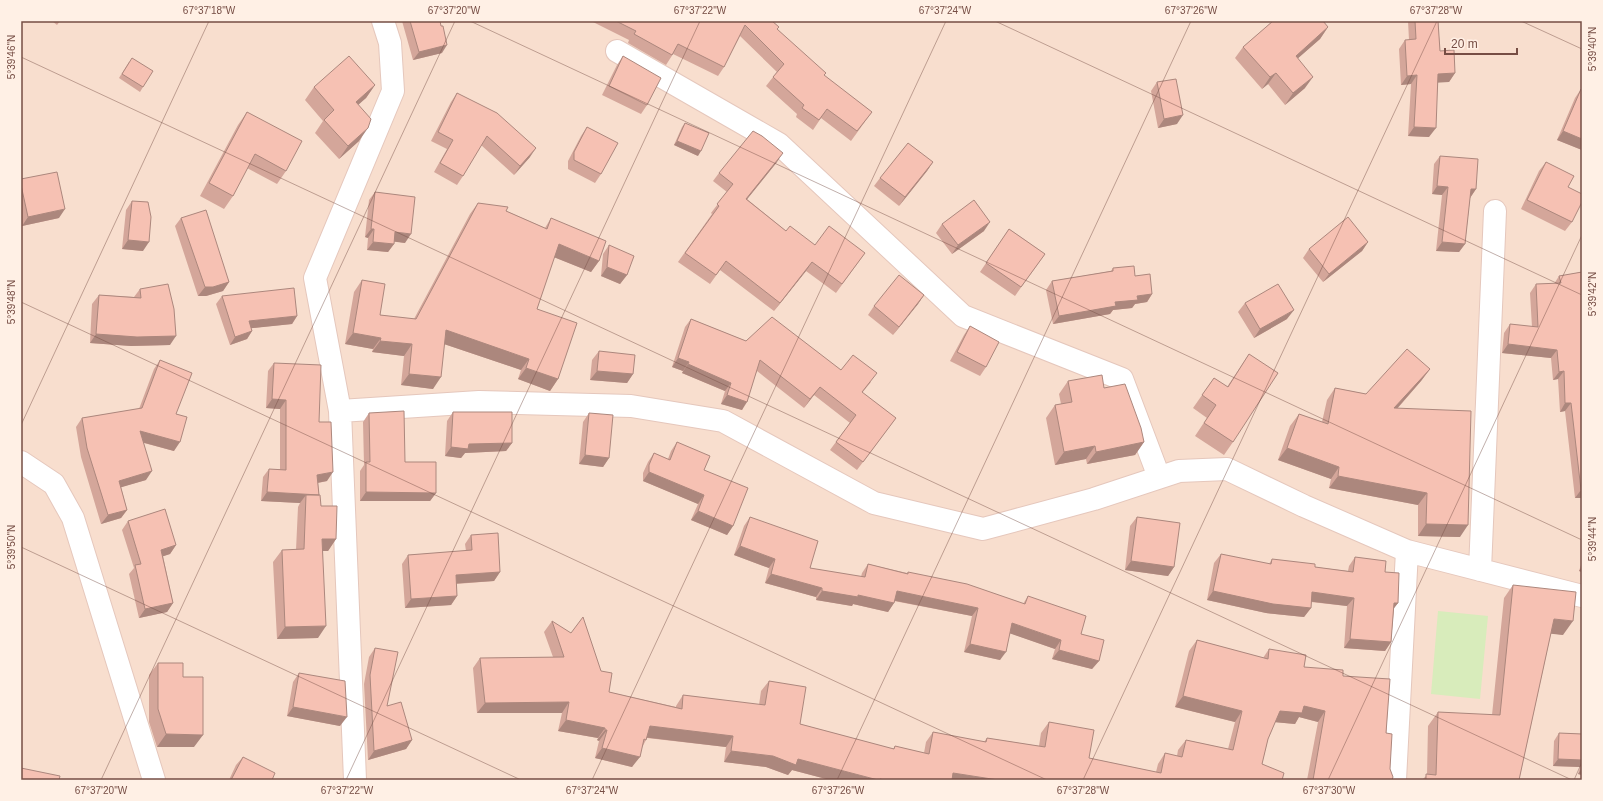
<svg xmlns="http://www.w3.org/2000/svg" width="1603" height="801" viewBox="0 0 1603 801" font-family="Arial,sans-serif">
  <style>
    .residential { fill: #f8dece }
    .green { fill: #d8ecbb }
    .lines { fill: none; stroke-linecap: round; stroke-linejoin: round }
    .minor-casing { stroke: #e5c7bc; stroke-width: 24 }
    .minor { stroke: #fff; stroke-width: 22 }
    .wall { fill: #d4a69a }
    .shaded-wall { fill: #ac877d }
    .building { fill: #f6c1b3; stroke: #ac877d }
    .ticks { fill: none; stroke: #764d44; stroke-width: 1; stroke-opacity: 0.45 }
    .neatline { fill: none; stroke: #764d44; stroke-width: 1.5 }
    .ticks-label { font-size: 10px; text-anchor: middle; fill: #764d44 }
  </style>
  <rect width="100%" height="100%" fill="#feebdd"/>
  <path class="residential" d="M21 21H1582V780H21Z"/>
  <path class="green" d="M1438 611 1488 616 1480 699 1431 694Z"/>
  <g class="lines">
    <g class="minor-casing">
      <path id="minor" d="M617 51 779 144 963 316 1122 379 1159 477
        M340 411 479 402 631 406 723 421 874 503 983 529 1094 499 1179 471 1227 469 1304 506 1407 551 1582 596
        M21 462 54 484 73 518 154 780
        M1480 570 1495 211
        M355 780 340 411 315 278 393 91 390 43 383 21
        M1395 780 1407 551"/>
    </g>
    <use href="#minor" class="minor"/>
  </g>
  <path class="wall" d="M52 21H60L57 25Z
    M402 21H440L442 53 413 60Z
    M591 21H697L698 22V21H772L779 27 777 29 824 76 872 112 851 141 821 118 813 130 796 117 797 114 766 86 777 72 740 36 724 67 718 76 673 54 666 65 628 43 629 40Z
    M1273 21H1325L1324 23 1328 27 1320 39 1298 58 1305 88 1285 105 1268 84 1262 89 1235 58 1243 47Z
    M1408 21H1438L1440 51 1455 73 1449 82H1438L1429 137 1408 136 1411 84 1401 85 1399 49 1405 40H1409Z
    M623 56 647 105 641 114 602 95 617 65Z
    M129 62 143 87 140 92 119 78Z
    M1157 82 1177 124 1158 128 1151 91Z
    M375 85 366 98 358 104 359 141 339 159 315 133 323 121 305 100 314 87Z
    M1581 89 1582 150 1557 140 1575 98Z
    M457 93 530 157 514 175 481 145 463 176 457 185 434 172 447 149 431 141 451 102Z
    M247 112 286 171 277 184 247 168 233 196 224 209 200 196 238 125Z
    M685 123 698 156 674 145 682 127Z
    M587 127 601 174 595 183 568 169V161L581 136Z
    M1440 156 1476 189 1470 198 1465 244 1459 252 1436 251 1442 195 1432 194 1434 164Z
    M777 162 747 199 786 231 815 245 865 253 836 293 806 271 774 311 720 270 710 284 678 262 712 214 711 213 727 192 713 181 719 173Z
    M933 162 927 171 899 206 874 186 880 178Z
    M1546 162 1568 187 1572 222 1565 231 1521 209 1539 171Z
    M21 179 59 218 22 226 21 223Z
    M375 192 405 243 394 241V244L388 252 367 250 368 238 365 237 369 200Z
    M132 201 143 251 122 249 126 210Z
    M478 203 506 211 545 228 551 218 599 261 591 272 554 257 537 309 558 379 550 391 518 379 521 370 444 344 433 389 401 385 404 356 372 352 373 349 345 344 354 292 362 280 380 315 414 319 470 214Z
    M181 218 229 282 223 291 206 296H198L175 226Z
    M942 224 984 231 952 254 936 233Z
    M1009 229 1045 254 1015 296 980 272Z
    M1368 242 1362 251 1323 282 1303 258 1309 249Z
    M609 245 627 275 620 284 601 276 603 254Z
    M1113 268 1135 276 1152 294 1147 302 1135 304 1132 308 1113 310 1110 314 1053 324 1046 290 1052 281 1111 271Z
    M1582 272V498H1575L1565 411 1560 412 1558 379 1553 380 1551 358 1502 353 1504 333 1510 324 1532 327 1530 293 1536 284H1554L1559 276Z
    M140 289 170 345 131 346 90 343 92 304 99 295 134 297Z
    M924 295 918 304 893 335 868 315 874 306Z
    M222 296 297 316 292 324 251 328 252 331 247 339 230 345 216 304Z
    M1245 303 1287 319 1254 338 1238 312Z
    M691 319 746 341 841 370 871 382 862 393 896 418 857 470 830 450 850 423 814 395 804 408 757 371 742 410 721 404 725 391 682 373 683 371 672 367 685 327Z
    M970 326 986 367 980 376 950 361 964 335Z
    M599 351 633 374 627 383 590 380 592 360Z
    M1249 354 1233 442 1224 455 1195 436 1207 418 1193 408 1214 378 1227 387Z
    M160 360 176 414 174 451 144 443 146 480 121 487 127 510 121 518 101 524 81 457 76 427 82 418 139 409 154 369Z
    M274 363 319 422 327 481 318 483 319 495 321 506 336 539 328 551H323L318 638 277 639 273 562 282 550H296L298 507 300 503 261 501 263 477 269 469H280V409L266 408 268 371Z
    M1430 369 1421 381 1397 409 1460 537 1418 536V505L1329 488 1331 479 1278 460 1290 426 1299 414 1322 422 1327 400 1335 388 1366 394Z
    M1068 381 1104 388 1144 442 1135 455 1087 464 1086 459 1055 465 1046 418 1055 405 1061 404 1059 394Z
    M453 412 512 443 506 451 465 453 461 458 445 456 447 421Z
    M369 413 405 462 436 493 430 501H360V471L364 465 363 422Z
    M589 413 609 458 603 467 579 464 583 422Z
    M677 442 704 470 733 526 727 535 691 520 698 504 643 481V473L648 462 654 453 668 459 671 451Z
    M750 517 810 568 861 577 862 573 868 564 907 573 908 572 1023 604 1028 596 1081 634 1099 661 1092 669 1052 659 1055 649 1010 633 1000 660 964 652 972 616 894 601V603L888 612 853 604 852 606 816 600V597L765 583 769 568 734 555 744 526Z
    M1137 517 1174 567 1168 576 1125 570 1130 526Z
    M128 521 176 545 170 554 163 556 173 603 167 612 139 618 129 574 134 568 122 530Z
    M471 535 500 572 494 581 456 584 457 596 451 605 405 608 402 564 408 555 466 551 465 544Z
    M1221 554 1269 564 1272 559 1315 567 1348 571 1349 566 1355 557 1385 572 1398 603 1394 608 1391 642 1385 651 1344 648 1347 606 1311 602V608L1304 617 1266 613 1207 600 1214 563Z
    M1582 562V572L1579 571Z
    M1513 585 1563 635 1551 633 1519 780H1422L1427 775 1428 726 1438 712 1492 715 1504 598Z
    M552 621 609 692 676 707V706L683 695 759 705 761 691 769 681 800 724 893 749 895 746 924 753 926 742 933 732 984 742 987 738 1039 746 1041 733 1049 722 1089 758 1156 772 1158 764 1165 753 1177 756 1178 750 1186 740 1228 749 1235 722 1175 707 1189 651 1197 640 1263 658 1269 649 1304 667 1343 676 1386 733 1390 769 1392 780H1307L1318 722 1299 717 1295 724 1275 722 1268 739 1262 764 1282 780H830L792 770 788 775 766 767 724 762 726 747 647 738 632 767 595 758 599 741 597 740 598 738 558 731 562 713H477L473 668 480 658 553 657 544 632Z
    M375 648 387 706 412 740 406 749 368 760 364 684 369 657Z
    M158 663 194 747H157L149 722V675Z
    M299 673 340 726 287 716 293 682Z
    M1559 733 1582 734V775L1578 774 1580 767 1553 766 1554 741Z
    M243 757 272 780H229L236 765Z"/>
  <path class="shaded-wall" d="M1328 27 1320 39 1288 67 1296 56Z
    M447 45 442 53 413 60 419 52Z
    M1276 73 1268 84 1262 89 1270 77Z
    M1455 73 1449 82 1432 83 1438 74Z
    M1417 75 1411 84 1401 85 1407 76Z
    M1313 77 1305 88 1285 105 1293 93Z
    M375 85 366 98 347 115 356 102Z
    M1183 115 1177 124 1158 128 1164 119Z
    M1414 127 1436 128 1429 137 1408 136Z
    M368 128 359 141 339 159 348 146Z
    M1563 131 1582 139V150L1557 140Z
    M677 141 701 151 698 156 674 145Z
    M536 148 530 157 514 175 520 166Z
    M783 153 777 162 740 208 746 199Z
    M933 162 927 171 899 206 905 197Z
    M1437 186 1448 187 1442 195 1432 194Z
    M1471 189H1476L1470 198Z
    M65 209 59 218 22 226 28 217Z
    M990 222 984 231 952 254 958 245Z
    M371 229H374L368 238 365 237Z
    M395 232 411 234 405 243 389 241Z
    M128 240 149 242 143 251 122 249Z
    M373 242 394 244 388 252 367 250Z
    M1368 242 1362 251 1323 282 1329 274Z
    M1442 242 1465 244 1459 252 1436 251Z
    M559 244 599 261 591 272 551 256Z
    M812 262 806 271 774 311 780 303Z
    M607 267 627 275 620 284 601 276Z
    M229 282 223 291 206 296H198L205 287Z
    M1152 294 1147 302 1135 304 1132 308 1113 310 1110 314 1053 324 1059 316 1115 302 1137 296Z
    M924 295 918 304 893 335 899 327Z
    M1294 310 1287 319 1254 338 1260 329Z
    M297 316 292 324 243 329 249 321Z
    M446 330 529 359 521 370 438 342Z
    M252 331 247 339 230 345 235 337Z
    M353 333 381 338 373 349 345 344Z
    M96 334 176 336 170 345 131 346 90 343Z
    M380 341 412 344 404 356 372 352Z
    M1508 344 1557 350 1551 358 1502 353Z
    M678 358 689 362 683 371 672 367Z
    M688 364 731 383 725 391 682 373Z
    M526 368 558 379 550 391 518 379Z
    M1430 369 1421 381 1386 421 1394 408Z
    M597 371 633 374 627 383 590 380Z
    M1564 371 1558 379 1553 380 1559 372Z
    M409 374 441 377 433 389 401 385Z
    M820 387 814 395 804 408 810 399Z
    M727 395 747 402 742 410 721 404Z
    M272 399 286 400 280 409 266 408Z
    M1565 403H1571L1565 411 1560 412Z
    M140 431 180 442 174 451 134 440Z
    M1144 442 1135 455 1087 464 1096 452Z
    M512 443 506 451 465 453 461 458 445 456 451 447 469 444Z
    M1095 446 1086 459 1055 465 1064 452Z
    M1287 448 1339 467 1331 479 1278 460Z
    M585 455 609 458 603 467 579 464Z
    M152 471 146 480 112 490 119 481Z
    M333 472 327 481 311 484 317 475Z
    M649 472 704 495 698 504 643 481Z
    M1338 476 1427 493 1418 505 1329 488Z
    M1581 490H1582V498H1575Z
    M267 492 319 495H306L300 503 261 501Z
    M366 492 436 493 430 501H360Z
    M127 510 121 518 101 524 108 515Z
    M698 511 733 526 727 535 691 520Z
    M1426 524 1468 525 1460 537 1418 536Z
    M322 539H336L328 551H314Z
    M176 545 170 554 155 559 161 550Z
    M740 546 775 559 769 568 734 555Z
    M1131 561 1174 567 1168 576 1125 570Z
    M1582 567V572L1579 571Z
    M500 572 494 581 449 584 456 575Z
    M771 574 822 588 816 597 765 583Z
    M822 591 858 595 894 603 888 612 853 604 852 606 816 600Z
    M897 591 978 608 972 616 891 600Z
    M1213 591 1311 608 1304 617 1266 613 1207 600Z
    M1312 592 1354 598 1347 606 1306 601Z
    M457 596 451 605 405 608 411 599Z
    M173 603 167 612 139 618 145 609Z
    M1394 603H1398L1391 612Z
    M1554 619 1573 621 1563 635 1544 633Z
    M1012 623 1061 640 1055 649 1006 632Z
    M326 626 318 638 277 639 285 627Z
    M1350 639 1391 642 1385 651 1344 648Z
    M970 644 1006 652 1000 660 964 652Z
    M1059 650 1099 661 1092 669 1052 659Z
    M1183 696 1242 711 1235 722 1175 707Z
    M569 702 562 713H477L485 703Z
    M1304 706 1325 711 1318 722 1299 717 1295 724 1273 722 1280 711Z
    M293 707 347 717 340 726 287 716Z
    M566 720 605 728 598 738 558 731Z
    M650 726 733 736 726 747 642 737Z
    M605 730H607L599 741 597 740Z
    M166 734 203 735 194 747H157Z
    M412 740 406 749 368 760 374 751Z
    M602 748 640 757 632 767 595 758Z
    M731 751 798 759 878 780H830L792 770 788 775 766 767 724 762Z
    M1558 759 1582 760V764L1580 767 1553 766Z
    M1582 768V775L1578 774Z
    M953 773 998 780H948Z"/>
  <path class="building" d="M410 21H440L441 26H443L447 45 419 52Z
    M616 21H697L700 22V21H772L779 27 777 29 826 73 824 75 872 112 857 131 827 109 819 120 802 108 804 105 773 77 784 64 745 25 724 67 678 44 672 55 634 34 636 31Z
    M1273 21H1323L1328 27 1296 56 1313 77 1293 93 1276 73 1270 77 1243 47Z
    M1415 21H1438L1440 51 1454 50 1455 73 1438 74 1436 128 1414 127 1417 75 1407 76 1405 40 1416 39Z
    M349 56 375 85 356 102 371 119 368 128 348 146 324 120 334 110 314 87Z
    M623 56 661 78 647 105 609 86Z
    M132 58 153 71 143 87 122 74Z
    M1176 79 1183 115 1164 119 1157 82Z
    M1581 89 1582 90V139L1563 131Z
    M457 93 497 113 536 148 520 166 487 136 463 176 440 163 453 140 438 132Z
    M247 112 302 141 286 171 255 154 233 196 209 183Z
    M685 123 709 133 701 151 677 141Z
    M587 127 618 143 601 174 574 160V152Z
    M753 131 762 136 783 153 746 199 786 231 790 226 815 245 829 226 865 253 842 284 812 262 780 303 726 261 716 275 685 253 719 206 717 204 733 184 719 173Z
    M908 143 933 162 905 197 880 178Z
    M1440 156 1478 159 1476 189H1471L1465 244 1442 242 1448 187 1437 186Z
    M1546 162 1574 176 1568 187 1582 194V202L1572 222 1527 200Z
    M57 172 65 209 28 217 21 185V179Z
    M375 192 415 197 411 234 395 232 394 244 373 242 374 229H371Z
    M974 200 990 222 958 245 942 224Z
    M132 201 148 202 151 217 149 242 128 240Z
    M478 203 508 207 506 211 547 229 551 218 606 241 599 261 559 244 537 309 577 323 558 379 526 368 529 359 446 330 441 377 409 374 412 344 380 341 381 338 353 333 362 280 385 284 380 315 416 319Z
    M206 210 229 282 213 287H205L181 218Z
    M1348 217 1368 242 1329 274 1309 249Z
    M1009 229 1045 254 1021 287 986 263Z
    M609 245 634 256 627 275 607 267Z
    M1134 266 1135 276 1150 274 1152 294 1137 296 1138 300 1115 302 1116 306 1059 316 1052 281 1113 271V268Z
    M1582 272V490H1581L1571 403H1565L1564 371 1559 372 1557 350 1508 344 1510 324 1538 327 1536 284 1561 283 1559 276Z
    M899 275 924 295 899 327 874 306Z
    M168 284 174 309 176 336 137 337 96 334 99 295 141 298 140 289Z
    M1278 284 1294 310 1260 329 1245 303Z
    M294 288 297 316 249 321 252 331 235 337 222 296Z
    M772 317 841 370 853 355 877 373 862 392 896 418 863 462 836 442 856 415 820 387 810 399 760 360 747 402 727 395 731 383 688 364 689 362 678 358 691 319 746 341Z
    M970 326 999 342 986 367 957 352Z
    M1407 349 1430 369 1394 408 1471 411 1468 525 1426 524 1427 493 1338 476 1339 467 1287 448 1299 414 1328 424 1335 388 1366 394Z
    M599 351 635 355 633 374 597 371Z
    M1249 354 1278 373 1233 442 1204 423 1216 405 1202 395 1214 378 1228 387Z
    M160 360 192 373 176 414 187 417 180 442 140 431 152 471 119 481 127 510 108 515 87 448 82 418 142 408Z
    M274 363 321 365 319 422H331L333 472 317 475 319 495 267 492 269 469 286 470V400L272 399Z
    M1102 375 1104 388 1125 384 1141 428 1144 442 1096 452 1095 446 1064 452 1055 405 1072 402 1068 381Z
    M404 411 405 462H436V493L366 492V462H370L369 413Z
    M453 412H512V443L469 444 468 449 451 447Z
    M589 413 613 415 609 458 585 455Z
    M677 442 710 456 704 470 748 488 733 526 698 511 704 495 649 472V465L654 453 670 460Z
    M306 495H320L321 506H337L336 539H322L326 626 285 627 282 550 304 549Z
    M165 509 176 545 161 550 173 603 145 609 135 565 141 564 128 521Z
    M750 517 818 541 810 568 865 577 868 564 908 574V572L967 584 1025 604 1028 596 1086 616 1081 634 1104 640 1099 661 1059 650 1061 640 1012 623 1006 652 970 644 978 608 897 591 894 603 858 595V597L822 591V588L771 574 775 559 740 546Z
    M1137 517 1180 523 1174 567 1131 561Z
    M498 533 500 572 456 575 457 596 411 599 408 555 472 550 471 535Z
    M1221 554 1271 564 1272 559 1315 564V567L1353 572 1355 557 1386 561 1385 572 1399 573 1398 603H1394L1391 642 1350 639 1354 598 1312 592 1311 608 1273 604 1213 591Z
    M1513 585 1576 592 1573 621 1554 619 1519 780H1426V774L1436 775 1438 712 1500 715Z
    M583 617 601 671 612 673 609 692 682 709 683 695 765 705 769 681 806 687 800 724 894 749 895 746 929 754 933 732 986 742 987 738 1045 747 1049 722 1094 730 1089 758 1161 773 1165 753 1182 757 1186 740 1233 750 1242 711 1183 696 1197 640 1268 659 1269 649 1306 655 1304 667 1343 670V676L1390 679 1386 733 1392 734 1390 769 1393 777 1392 780H1313L1325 711 1304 706 1302 713 1280 711 1268 739 1262 764 1284 773 1282 780H998L953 773 952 780H884L880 779V780H878L798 759 796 765 773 756 731 751 733 736 650 726 646 740 644 739 640 757 602 748 607 730H605V728L566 720 569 702 485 703 480 658 564 657 552 621 571 633Z
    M375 648 398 652 387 706 401 702 412 740 374 751 370 675Z
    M158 663H183V677H203V735L166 734 158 709Z
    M299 673 345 681 347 717 293 707Z
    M1559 733 1582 734V760L1558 759Z
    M243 757 275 773 272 780H231Z
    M21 768 60 776 59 780H21Z"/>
  <path class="ticks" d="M470 21 1582 540M995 21 1582 295M1521 21 1582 49M21 57 1572 780M21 302 1047 780M21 425 209 21M21 547 521 780M101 780 455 21M346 780 700 21M592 780 946 21M837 780 1191 21M1083 780 1437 21M1328 780 1582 235M1574 780 1582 762"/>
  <rect width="1603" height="801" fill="none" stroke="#fff0e5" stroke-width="44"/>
  <path d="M1445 48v6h72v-6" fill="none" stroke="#764d44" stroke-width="2"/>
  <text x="1451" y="48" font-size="12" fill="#764d44" stroke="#fff0e5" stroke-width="3" paint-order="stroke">20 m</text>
  <rect x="22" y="22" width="1559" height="757" class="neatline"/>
  <g class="ticks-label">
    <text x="209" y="14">67°37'18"W</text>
    <text x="454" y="14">67°37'20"W</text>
    <text x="700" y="14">67°37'22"W</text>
    <text x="945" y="14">67°37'24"W</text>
    <text x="1191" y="14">67°37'26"W</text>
    <text x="1436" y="14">67°37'28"W</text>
    <text transform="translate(1592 49) rotate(-90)" y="4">5°39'40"N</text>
    <text transform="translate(11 57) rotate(-90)" y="4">5°39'46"N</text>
    <text transform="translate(1592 294) rotate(-90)" y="4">5°39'42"N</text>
    <text transform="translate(11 302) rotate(-90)" y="4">5°39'48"N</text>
    <text transform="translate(1592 539) rotate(-90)" y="4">5°39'44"N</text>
    <text transform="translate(11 547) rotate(-90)" y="4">5°39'50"N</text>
    <text x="101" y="794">67°37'20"W</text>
    <text x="347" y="794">67°37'22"W</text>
    <text x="592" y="794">67°37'24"W</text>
    <text x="838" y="794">67°37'26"W</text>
    <text x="1083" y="794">67°37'28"W</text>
    <text x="1329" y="794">67°37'30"W</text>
  </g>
</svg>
